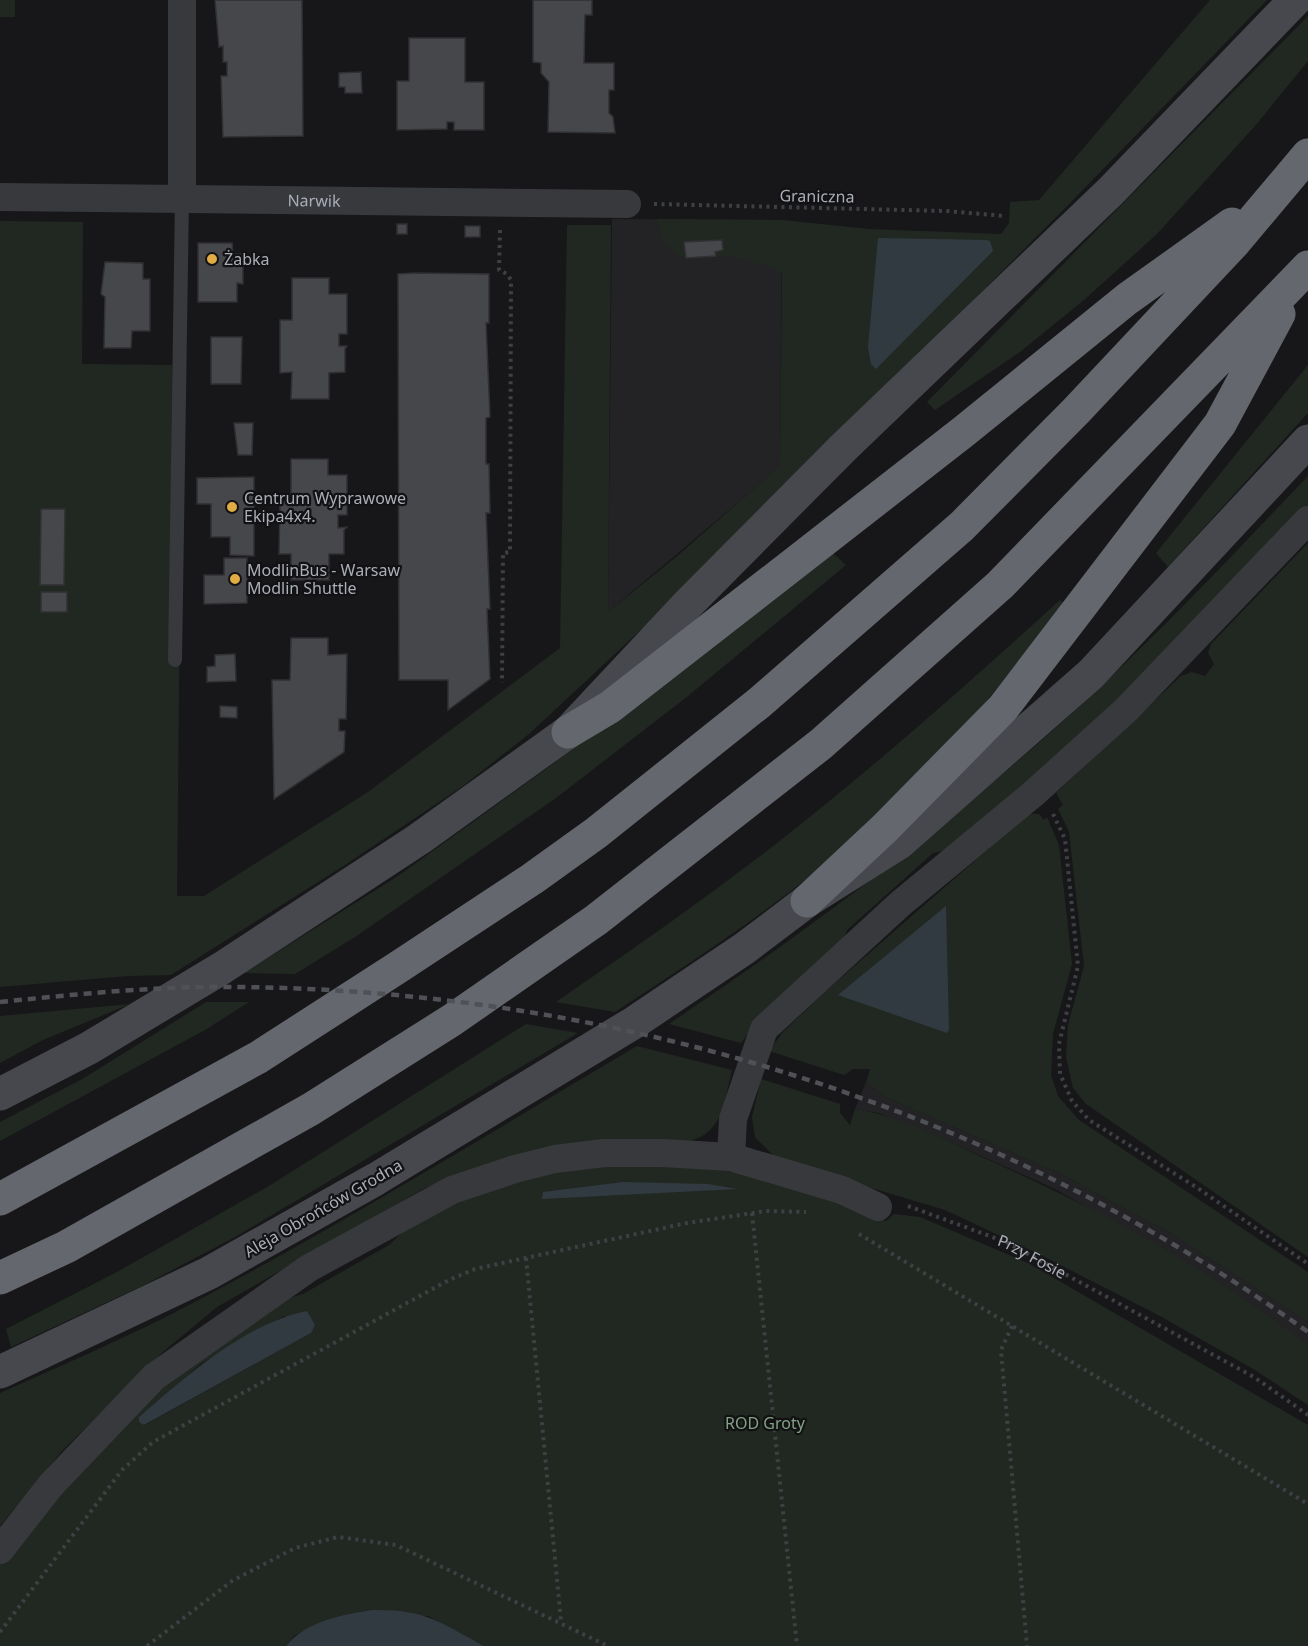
<svg xmlns="http://www.w3.org/2000/svg" width="1308" height="1646" viewBox="0 0 1308 1646" font-family="'Noto Sans',sans-serif">
  <style>
    .built { fill: #232325 }
    .green { fill: #212822; fill-rule: evenodd }
    .water { fill: #313a40 }
    .building { fill: #46474b; stroke: #313134; stroke-width: 1.5 }
    .lines { fill: none; stroke-linecap: round; stroke-linejoin: round }
    .path { stroke: #3e4044; stroke-width: 4; stroke-dasharray: 3 4.5; stroke-linecap: butt }
    .service { stroke: #38393d; stroke-width: 14 }
    .minor { stroke: #38393d; stroke-width: 28 }
    .secondary { stroke: #46484d; stroke-width: 33 }
    .motorway { stroke: #65676e; stroke-width: 33 }
    .rail { stroke: #4f5156; stroke-width: 4.5; stroke-dasharray: 8 6; stroke-linecap: butt }
    .poi-dot { fill: #e2ac45; stroke: #121214; stroke-width: 2 }
    .labels { text-anchor: middle; dominant-baseline: central; stroke-width: 4.5; stroke-linejoin: round; paint-order: stroke }
    .street-label { font-size: 16px; fill: #aaaeb7; stroke: #121214 }
    .poi-label { font-size: 16px; fill: #aaaeb7; stroke: #121214; text-anchor: start }
    .park-label { font-size: 16px; fill: #83a184; stroke: #121214 }
  </style>
  <rect width="100%" height="100%" fill="#171719"/>
  <path class="built" d="M612 219 782 220 780 467 608 612Z
    M866 1082 885 1097 1059 1173 1172 1234 1308 1322V1346L1207 1276 1055 1189 932 1134 878 1113 855 1109Z"/>
  <path class="green" d="M0 0H15V17H0Z
    M1210 0H1267L1074 199 703 572 529 734 463 786 342 867 171 975 128 976 0 987V221L83 222 82 364 172 365 171 583H180L177 896H204L368 792 560 648 567 225H611L608 612 676 557 780 466 782 273C761 262 738 256 714 256 705 257 694 260 686 258 667 253 660 236 657 219L782 220 869 229 1001 234 1009 223 1010 202 1039 200Z
    M1308 16V61L1255 126 1157 234 1084 300 1020 352 935 410 927 402Z
    M1308 365V413L1168 567 1156 553Z
    M1308 476V505L1239 582 1067 749 946 850 933 853 847 930 842 944 760 1019 741 1043 669 1024C821 921 968 812 1101 686 1173 619 1240 547 1308 476Z
    M1308 543V1257L1086 1104 1073 1088 1066 1057 1068 1025 1084 966 1069 832 1058 809 1063 805 1056 793 1181 676 1192 672 1205 676 1214 664 1208 653 1211 644Z
    M831 551 846 565 688 696 556 798 355 937 295 974 244 973 398 876 473 822 550 766 665 675Z
    M1060 600 1064 603C1005 679 947 755 876 820 797 893 705 953 615 1012L556 1002C648 939 741 874 827 803 907 738 984 669 1060 600Z
    M1032 814H1039L1044 820 1047 817 1059 845 1072 964 1053 1034 1051 1075 1058 1096 1079 1120 1308 1272V1322L1172 1234 1059 1173 885 1097 866 1082 870 1069H853L844 1075 769 1051 783 1032 826 991 1026 816Z
    M206 1002H249L205 1030 0 1141V1122L84 1078Z
    M130 1004 43 1040 0 1063V1016Z
    M526 1024 578 1033 235 1237 144 1285 11 1347 6 1329 117 1272 269 1186Z
    M637 1046 732 1070C724 1100 724 1132 690 1141L481 1167 425 1188 217 1307 164 1351 62 1451 0 1526V1393C65 1364 130 1336 193 1303 344 1223 490 1133 637 1046Z
    M761 1079 840 1104V1113L850 1125 855 1109C900 1116 941 1138 982 1157 1096 1208 1210 1268 1308 1346V1405L1255 1370 1160 1316 1041 1255 945 1210 778 1160 755 1137 752 1117Z
    M607 1164 705 1166 790 1184 845 1201 886 1221 894 1214 920 1217 1028 1263 1308 1425V1646H484L428 1616 316 1624 294 1636 286 1646H0V1564L79 1469 150 1396 272 1303 303 1294 389 1245 409 1226 445 1206 532 1177ZM284 1316 311 1333 145 1425 139 1422V1417L201 1364Z"/>
  <path class="water" d="M878 238 986 240 990 241 993 251 876 369 871 364 868 347Z
    M946 906 949 1030 947 1033 838 995Z
    M623 1182 708 1184 737 1189 542 1199 543 1192Z
    M307 1311 315 1325 311 1333 144 1425 139 1422V1417C185 1377 246 1323 307 1311Z
    M372 1610C425 1609 440 1622 484 1646H286C306 1621 342 1615 372 1610Z"/>
  <path class="building" d="M215 0H302L303 136 223 137 221 76H227V62H223V46L219 47Z
    M533 0H592V15H585L584 63H614V90H609V113L613 117 615 133 548 132 549 82 541 73V63L533 62Z
    M409 38H465V82H484V130H454V122H447V129L397 130V81H409Z
    M361 72 362 93H345V87H339V73Z
    M397 224H407V234H397Z
    M465 226H480V237H465Z
    M722 240 723 250 715 252 716 256 686 258 684 242Z
    M198 243H232L233 254H243V284L237 283V302H198Z
    M105 262 143 263V279H150V331H132L131 348H104L105 297 101 294Z
    M415 273 489 274V323H486L490 417 486 418V464H489L490 513H486L490 609H487L490 679 448 710V680H399L398 274Z
    M292 278H329V294H347V334H339V346H347L345 349V372L329 373V399H291L292 372 280 373V320H292Z
    M211 337H242L241 384H211Z
    M234 423H253L252 455H238Z
    M291 459H328V475H347V515H338V528L347 527 344 530V554H329V580H291V554H279L280 501H291Z
    M254 477V556L230 555V537H211V504H197V478Z
    M41 509H65L64 585H40Z
    M224 558H247V603L204 604V575H224Z
    M41 592H67V612H41Z
    M291 638H328V655L347 654 346 719H339V731H345L344 752 274 799 272 680H290Z
    M235 654 236 681 207 682V667L215 666V655Z
    M220 706 237 707V718L220 717Z"/>
  <g class="lines">
    <g class="path">
      <path d="M654 204 946 211 1006 216"/>
      <path d="M500 230 499 270 507 274 511 280 510 552 503 553 502 683"/>
      <path d="M1053 814 1065 839 1078 966 1059 1044 1060 1074 1072 1101 1089 1120 1196 1187 1308 1264"/>
      <path id="s1" d="M908 1206 1006 1242 1254 1377 1308 1415"/>
      <path d="M752 1213 797 1646"/>
      <path d="M859 1234 1308 1504"/>
      <path d="M526 1258 561 1621"/>
      <path d="M1012 1326 1001 1350 1027 1646"/>
      <path d="M0 1632 122 1470 153 1442 449 1280 475 1269 687 1223 766 1211 806 1212"/>
      <path d="M147 1646 232 1581 295 1548 338 1537 396 1545 608 1646"/>
    </g>
    <path class="service" d="M175 660 182 198"/>
    <g class="minor">
      <path id="s2" d="M0 197 627 204"/>
      <path d="M182 198V0"/>
      <path d="M731 1157 733 1119 764 1029 900 904 1033 794 1126 710 1308 520"/>
      <path d="M0 1550 51 1485 154 1377 309 1268 452 1190 515 1169 555 1159 604 1153H662L731 1157 842 1190 878 1207"/>
    </g>
    <path class="secondary" d="M0 1094 89 1048 222 968 419 839 568 732 686 606 844 447 1111 191 1295 0
      M0 1372 209 1273 376 1179 635 1022 745 948 807 901 899 843 1091 674 1308 441"/>
    <path class="motorway" d="M568 732 610 707 963 432 1127 299 1232 224
      M807 901 885 828 1003 708 1220 424 1279 314
      M0 1199 259 1057 400 966 532 879 596 833 759 703 962 526 1076 411 1233 244 1308 155
      M0 1278 66 1247 311 1109 452 1020 596 920 821 744 1000 585 1308 267"/>
    <path class="rail" d="M0 1002C78 994 157 986 235 987 619 990 995 1108 1308 1332"/>
  </g>
  <g class="poi-dot">
    <circle cx="212" cy="259" r="6"/>
    <circle cx="232" cy="507" r="6"/>
    <circle cx="235" cy="579" r="6"/>
  </g>
  <g class="labels">
    <g class="street-label">
      <text transform="translate(817 196) rotate(1)">Graniczna</text>
      <text stroke="none"><textPath href="#s2" startOffset="314">Narwik</textPath></text>
      <text transform="translate(323 1208) rotate(-30)">Aleja Obrońców Grodna</text>
      <text stroke="none"><textPath href="#s1" startOffset="134">Przy Fosie</textPath></text>
    </g>
    <g class="poi-label">
      <text x="224" y="259">Żabka</text>
      <text x="244" y="498">Centrum Wyprawowe<tspan x="244" dy="18">Ekipa4x4.</tspan></text>
      <text x="247" y="570">ModlinBus - Warsaw<tspan x="247" dy="18">Modlin Shuttle</tspan></text>
    </g>
    <g class="park-label">
      <text x="765" y="1423">ROD Groty</text>
    </g>
  </g>
</svg>
